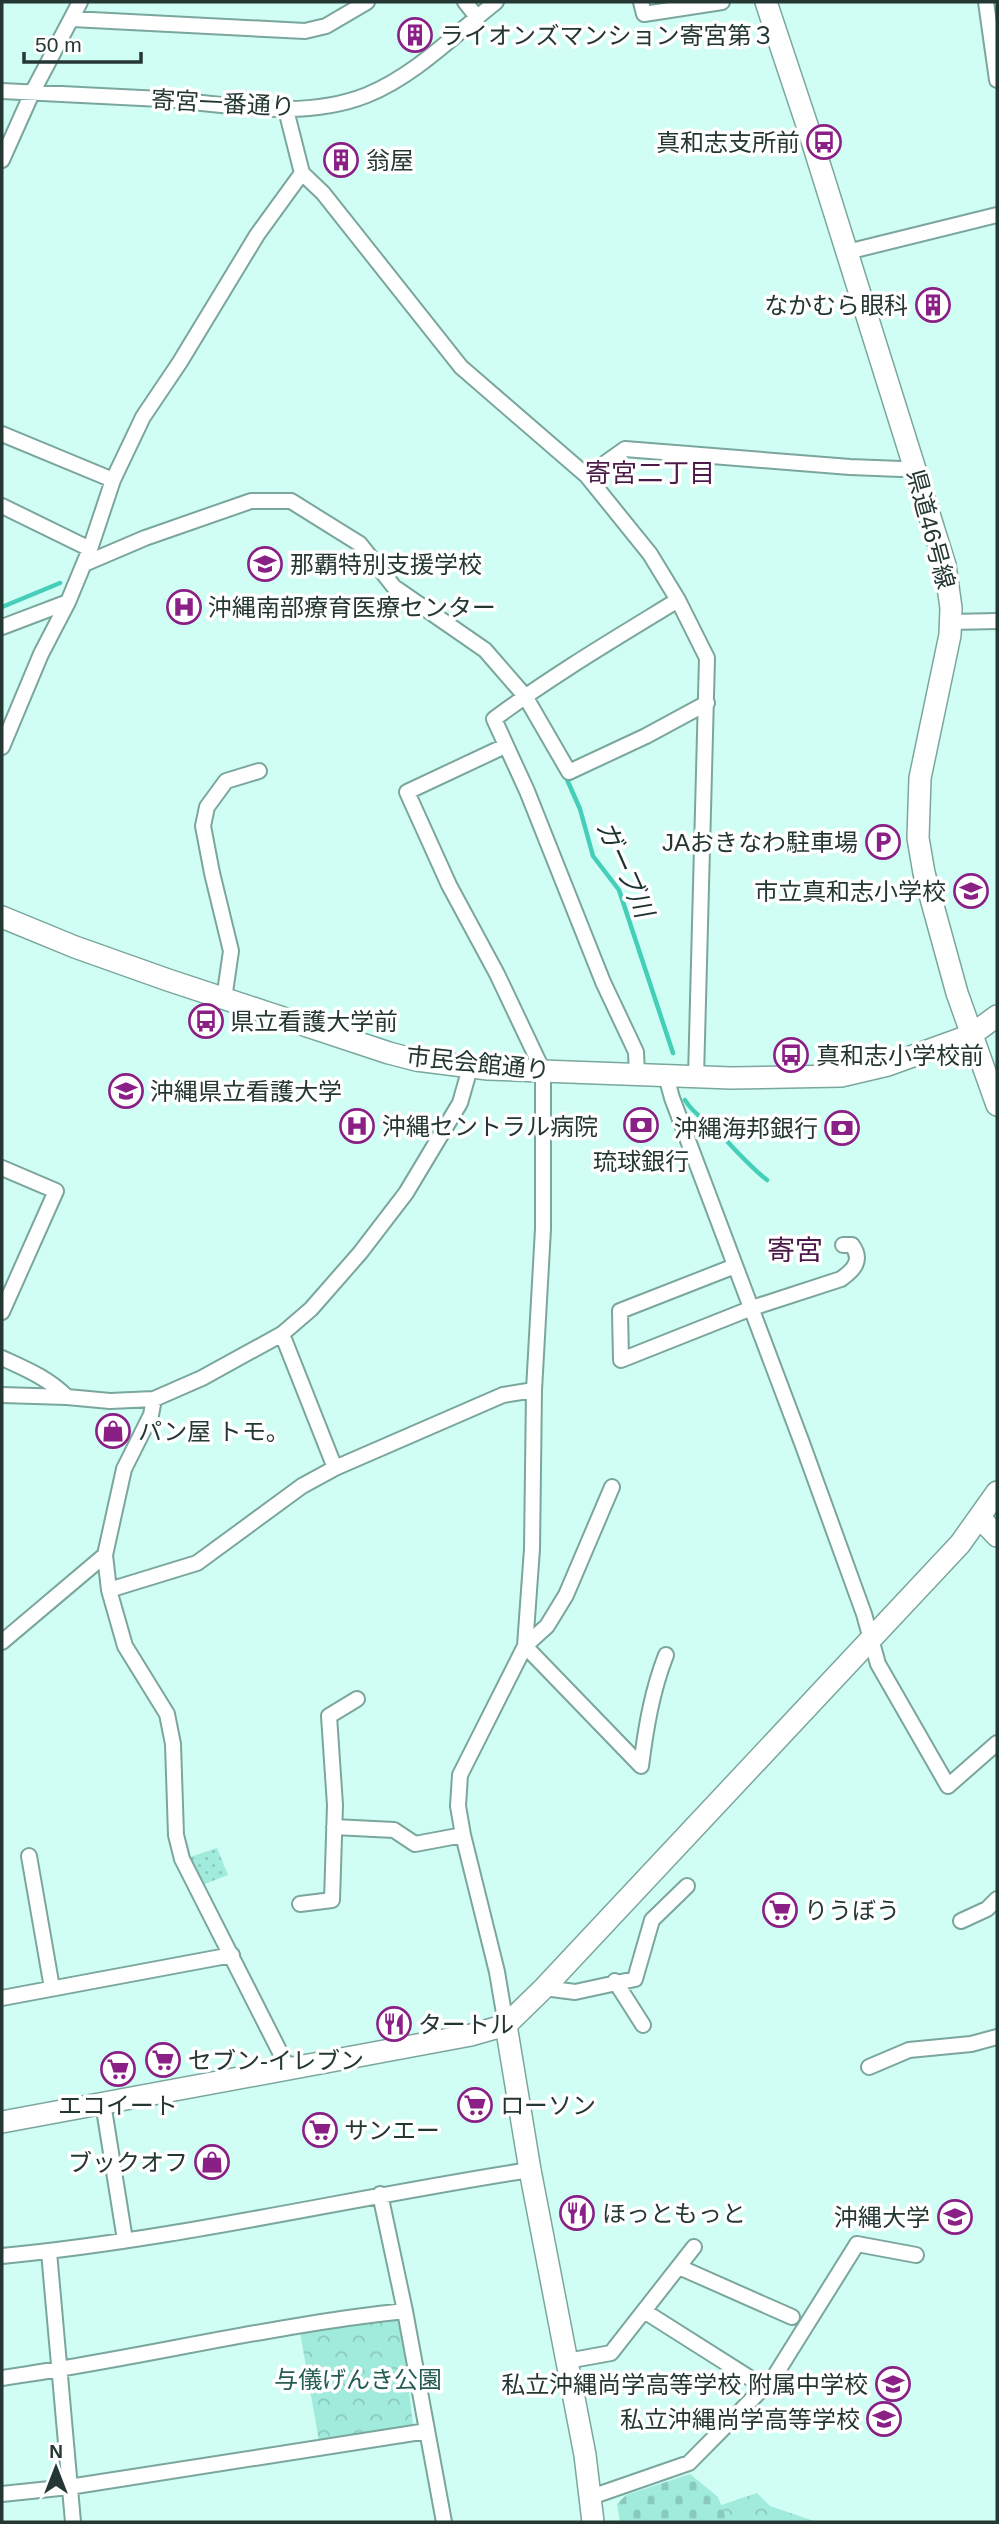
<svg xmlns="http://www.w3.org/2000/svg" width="999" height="2524" viewBox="0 0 999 2524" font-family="Helvetica,'Noto Sans JP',sans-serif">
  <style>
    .grass { fill: url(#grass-dots) }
    .forest { fill: url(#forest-crowns) }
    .cemetery { fill: url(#cemetery-stones) }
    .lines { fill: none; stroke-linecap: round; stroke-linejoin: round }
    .stream { stroke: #45cfb9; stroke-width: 4.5 }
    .street-casing { stroke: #7aa69d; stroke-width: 18 }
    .secondary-casing { stroke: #7aa69d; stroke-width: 24 }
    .street { stroke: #fff; stroke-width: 14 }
    .secondary { stroke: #fff; stroke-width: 21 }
    .labels { text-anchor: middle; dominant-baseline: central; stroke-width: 7; stroke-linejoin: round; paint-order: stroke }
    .poi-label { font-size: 24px; fill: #253733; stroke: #fff; text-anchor: start }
    .street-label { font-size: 24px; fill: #253733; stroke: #fff }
    .park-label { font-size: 24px; fill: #255c52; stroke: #fff }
    .neighbourhood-label { font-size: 26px; fill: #4c1a49; stroke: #fff }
    .water-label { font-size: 26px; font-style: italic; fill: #1c332f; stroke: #fff }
    .quarter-label { font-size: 28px; fill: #4c1a49; stroke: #fff }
  </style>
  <defs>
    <pattern id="grass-dots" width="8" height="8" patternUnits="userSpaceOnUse" patternTransform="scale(1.75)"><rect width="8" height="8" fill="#a1ebdc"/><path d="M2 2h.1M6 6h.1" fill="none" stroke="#8acabd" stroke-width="1.8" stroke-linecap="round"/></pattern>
    <pattern id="forest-crowns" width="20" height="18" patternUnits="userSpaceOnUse" patternTransform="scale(1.75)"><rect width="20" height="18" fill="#a1ebdc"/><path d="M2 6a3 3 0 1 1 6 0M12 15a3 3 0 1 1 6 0" fill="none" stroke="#8acabd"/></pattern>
    <pattern id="cemetery-stones" width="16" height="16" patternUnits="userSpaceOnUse" patternTransform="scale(1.75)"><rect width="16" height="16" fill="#a1ebdc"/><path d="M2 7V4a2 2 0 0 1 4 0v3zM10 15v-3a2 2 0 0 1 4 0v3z" fill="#8acabd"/></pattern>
  </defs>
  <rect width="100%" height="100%" fill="#d0fef4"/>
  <path class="grass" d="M217 1848 228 1875 202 1885 190 1857Z"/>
  <path class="forest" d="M400 2316 414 2433 320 2447 300 2332Z
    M757 2493 770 2506 817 2522H728L721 2505Z"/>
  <path class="cemetery" d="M690 2474 718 2497 728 2522H620L617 2504 626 2495Z"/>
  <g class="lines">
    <path class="stream" d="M2 607 60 583
      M565 775 580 809 593 856 619 890 673 1053
      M685 1100C693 1114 707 1121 718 1132 734 1148 749 1166 767 1180"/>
    <g class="street-casing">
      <path id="street" d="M465 2 477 17
        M641 2 644 14 722 2
        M986 2 997 80
        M72 19 305 31 326 26 367 2
        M2 91C55 94 108 96 161 99 228 104 302 121 367 95 416 75 455 34 496 2
        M286 110 302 173 323 193 461 367 587 476 650 554 678 600 707 658 696 1077
        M2 160 32 93 80 2
        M847 252 997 215
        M2 434 113 480
        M587 476 625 449 850 467 901 469 915 466
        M2 506 90 549
        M84 564 145 538 251 501H291L360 544 394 587 485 650 525 696 569 772 646 736 707 703
        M951 622 997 621
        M2 627 68 602
        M505 746 407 792 449 885 497 974 543 1071V1229L534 1390 532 1549 525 1646 641 1766C646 1727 652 1691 666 1655
        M2 747 41 654 68 602 90 549 113 480 143 417 180 362 257 235 302 173
        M224 999 231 951 212 873 203 826 207 807 226 781 259 771
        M637 1075 636 1052 603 982 527 791 494 719C553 675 616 638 678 600
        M666 1076 672 1098 802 1443 864 1614 878 1664 948 1786 997 1743
        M2 1168 56 1191 2 1312
        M735 1266 620 1311 621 1360 752 1308 841 1279C854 1270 863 1260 852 1245H843
        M282 1334 335 1468
        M2 1358C26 1369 48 1378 67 1397
        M2 1395 67 1397 110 1401 154 1399 202 1378 282 1334 311 1309 360 1253 406 1193 460 1103 470 1068
        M154 1399 151 1415 124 1469 105 1555 109 1590 125 1646 167 1714 173 1744 176 1835 182 1859 289 2070
        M109 1590 197 1563 302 1486 335 1468 503 1395 534 1390
        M2 1642 105 1555
        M334 1827 394 1830 415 1844 463 1835
        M29 1856 52 1988
        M300 1904 332 1900 335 1805 329 1716 357 1699
        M961 1921 987 1909 997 1899
        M615 1981 643 2025
        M544 1988 575 1992 635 1979 652 1920 687 1886
        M2 1998 232 1955
        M506 2025 497 1972 463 1835 458 1806 460 1775 525 1646 547 1626 566 1595 612 1487
        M869 2067 909 2050 971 2044 997 2037
        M103 2103 125 2240
        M380 2194 405 2311 444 2522
        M49 2252 73 2522
        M2 2256C180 2239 354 2197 530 2170
        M679 2267 792 2317
        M644 2311 764 2387
        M567 2361 611 2353 694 2247
        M2 2378C137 2359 270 2325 405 2311
        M2 2494 69 2487 427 2431
        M591 2497 689 2463 774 2377 857 2244 916 2255"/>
    </g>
    <g class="secondary-casing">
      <path id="secondary" d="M766 2 808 128 945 565 951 608 950 635 920 778 918 838 924 873 957 993 997 1105
        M2 917 75 947 168 980 389 1053 416 1060 488 1069 731 1078 841 1076 888 1065 971 1035 997 1016
        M980 1518 997 1536
        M506 2025 530 2170 585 2455 593 2522
        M2 2122 471 2035 506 2025 544 1988 960 1544 997 1492"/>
    </g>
    <use href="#street" class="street"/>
    <use href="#secondary" class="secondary"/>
  </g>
  <defs>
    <g id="building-ring" transform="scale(1.75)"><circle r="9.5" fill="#fff" stroke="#8a1f85" stroke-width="1.5"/><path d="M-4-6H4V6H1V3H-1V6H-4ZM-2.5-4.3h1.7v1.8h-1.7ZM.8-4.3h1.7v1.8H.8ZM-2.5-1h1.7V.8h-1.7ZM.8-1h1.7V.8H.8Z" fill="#8a1f85"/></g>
    <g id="bus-ring" transform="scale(1.75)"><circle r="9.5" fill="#fff" stroke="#8a1f85" stroke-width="1.5"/><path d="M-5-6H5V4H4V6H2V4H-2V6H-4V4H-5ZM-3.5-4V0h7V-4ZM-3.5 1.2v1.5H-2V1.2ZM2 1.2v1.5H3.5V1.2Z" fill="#8a1f85"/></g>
    <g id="school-ring" transform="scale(1.75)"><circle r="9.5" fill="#fff" stroke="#8a1f85" stroke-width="1.5"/><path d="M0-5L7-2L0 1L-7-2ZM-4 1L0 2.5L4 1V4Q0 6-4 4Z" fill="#8a1f85"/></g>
    <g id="hospital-ring" transform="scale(1.75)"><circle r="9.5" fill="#fff" stroke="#8a1f85" stroke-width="1.5"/><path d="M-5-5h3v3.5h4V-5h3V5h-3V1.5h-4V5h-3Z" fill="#8a1f85"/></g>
    <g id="parking-ring" transform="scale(1.75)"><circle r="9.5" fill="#fff" stroke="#8a1f85" stroke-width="1.5"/><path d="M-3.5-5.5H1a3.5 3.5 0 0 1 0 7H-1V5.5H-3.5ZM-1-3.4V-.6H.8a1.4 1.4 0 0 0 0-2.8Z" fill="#8a1f85"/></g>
    <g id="university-ring" transform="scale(1.75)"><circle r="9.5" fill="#fff" stroke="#8a1f85" stroke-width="1.5"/><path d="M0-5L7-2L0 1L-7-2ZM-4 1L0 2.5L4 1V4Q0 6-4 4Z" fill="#8a1f85"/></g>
    <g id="bank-ring" transform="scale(1.75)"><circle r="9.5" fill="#fff" stroke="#8a1f85" stroke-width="1.5"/><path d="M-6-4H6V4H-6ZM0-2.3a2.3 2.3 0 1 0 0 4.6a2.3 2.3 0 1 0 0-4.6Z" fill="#8a1f85"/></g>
    <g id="shop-ring" transform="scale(1.75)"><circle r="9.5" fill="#fff" stroke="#8a1f85" stroke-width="1.5"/><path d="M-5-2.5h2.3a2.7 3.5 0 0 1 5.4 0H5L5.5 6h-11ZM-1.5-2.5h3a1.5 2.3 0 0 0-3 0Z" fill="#8a1f85"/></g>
    <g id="supermarket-ring" transform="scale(1.75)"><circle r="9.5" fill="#fff" stroke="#8a1f85" stroke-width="1.5"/><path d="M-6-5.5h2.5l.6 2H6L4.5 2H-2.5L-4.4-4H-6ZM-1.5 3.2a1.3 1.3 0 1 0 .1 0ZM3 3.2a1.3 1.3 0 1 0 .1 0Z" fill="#8a1f85"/></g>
    <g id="restaurant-ring" transform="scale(1.75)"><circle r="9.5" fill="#fff" stroke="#8a1f85" stroke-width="1.5"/><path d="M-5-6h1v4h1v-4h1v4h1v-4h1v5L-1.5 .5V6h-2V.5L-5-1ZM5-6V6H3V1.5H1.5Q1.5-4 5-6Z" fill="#8a1f85"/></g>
  </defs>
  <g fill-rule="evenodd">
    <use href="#building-ring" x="415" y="35"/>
    <use href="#bus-ring" x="824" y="142"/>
    <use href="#building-ring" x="341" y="160"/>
    <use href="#building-ring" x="933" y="305"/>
    <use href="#school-ring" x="265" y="564"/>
    <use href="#hospital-ring" x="184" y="607"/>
    <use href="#parking-ring" x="883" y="842"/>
    <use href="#school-ring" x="971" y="891"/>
    <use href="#bus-ring" x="206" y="1021"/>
    <use href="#bus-ring" x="791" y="1055"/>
    <use href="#university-ring" x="126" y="1091"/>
    <use href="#bank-ring" x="641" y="1125"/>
    <use href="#hospital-ring" x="357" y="1126"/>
    <use href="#bank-ring" x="842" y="1128"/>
    <use href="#shop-ring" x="113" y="1431"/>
    <use href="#supermarket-ring" x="780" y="1910"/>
    <use href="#restaurant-ring" x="394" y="2024"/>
    <use href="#supermarket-ring" x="163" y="2060"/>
    <use href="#supermarket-ring" x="118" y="2069"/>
    <use href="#supermarket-ring" x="475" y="2105"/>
    <use href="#supermarket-ring" x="320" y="2130"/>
    <use href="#shop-ring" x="212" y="2162"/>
    <use href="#restaurant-ring" x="577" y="2213"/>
    <use href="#university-ring" x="955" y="2217"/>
    <use href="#school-ring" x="893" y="2384"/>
    <use href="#school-ring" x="884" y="2419"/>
  </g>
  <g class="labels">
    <g class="poi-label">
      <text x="440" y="35">ライオンズマンション寄宮第３</text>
      <text x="800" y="142" text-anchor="end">真和志支所前</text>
      <text x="366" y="160">翁屋</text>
      <text x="908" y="305" text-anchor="end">なかむら眼科</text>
      <text x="290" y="564">那覇特別支援学校</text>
      <text x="208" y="607">沖縄南部療育医療センター</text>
      <text x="858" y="842" text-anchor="end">JAおきなわ駐車場</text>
      <text x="946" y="891" text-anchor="end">市立真和志小学校</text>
      <text x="230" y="1021">県立看護大学前</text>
      <text x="816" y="1055">真和志小学校前</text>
      <text x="150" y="1091">沖縄県立看護大学</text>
      <text x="382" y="1126">沖縄セントラル病院</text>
      <text x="818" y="1128" text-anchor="end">沖縄海邦銀行</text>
      <text x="641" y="1161" text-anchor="middle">琉球銀行</text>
      <text x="138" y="1431">パン屋 トモ。</text>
      <text x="804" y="1910">りうぼう</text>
      <text x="418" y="2024">タートル</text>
      <text x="188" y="2060">セブン-イレブン</text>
      <text x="118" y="2105" text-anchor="middle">エコイート</text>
      <text x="500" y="2105">ローソン</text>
      <text x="344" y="2130">サンエー</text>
      <text x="188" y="2162" text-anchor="end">ブックオフ</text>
      <text x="602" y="2213">ほっともっと</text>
      <text x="930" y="2217" text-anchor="end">沖縄大学</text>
      <text x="868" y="2384" text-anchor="end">私立沖縄尚学高等学校 附属中学校</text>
      <text x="860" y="2419" text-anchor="end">私立沖縄尚学高等学校</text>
    </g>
    <g class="street-label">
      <text transform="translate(223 103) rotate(3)">寄宮一番通り</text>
      <text transform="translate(931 529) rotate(75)">県道46号線</text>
      <text transform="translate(478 1063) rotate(6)">市民会館通り</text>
    </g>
    <g class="park-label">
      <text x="358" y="2379">与儀げんき公園</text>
    </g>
    <g class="neighbourhood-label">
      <text x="650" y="473">寄宮二丁目</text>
    </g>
    <g class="water-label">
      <text transform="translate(625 869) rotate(66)">ガーブ川</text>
    </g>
    <g class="quarter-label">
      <text x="795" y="1250">寄宮</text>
    </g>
  </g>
  <rect width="999" height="2524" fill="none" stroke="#253733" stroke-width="7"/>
  <g transform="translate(56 2468)" stroke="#ffffff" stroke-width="5" paint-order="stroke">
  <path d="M0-5L12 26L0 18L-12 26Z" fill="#253733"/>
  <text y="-10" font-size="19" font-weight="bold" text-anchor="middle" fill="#253733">N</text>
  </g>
  <path d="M24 52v10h117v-10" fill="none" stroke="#253733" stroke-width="3.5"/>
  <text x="35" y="52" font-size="21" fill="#253733" stroke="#ffffff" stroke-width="5" paint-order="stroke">50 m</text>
</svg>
